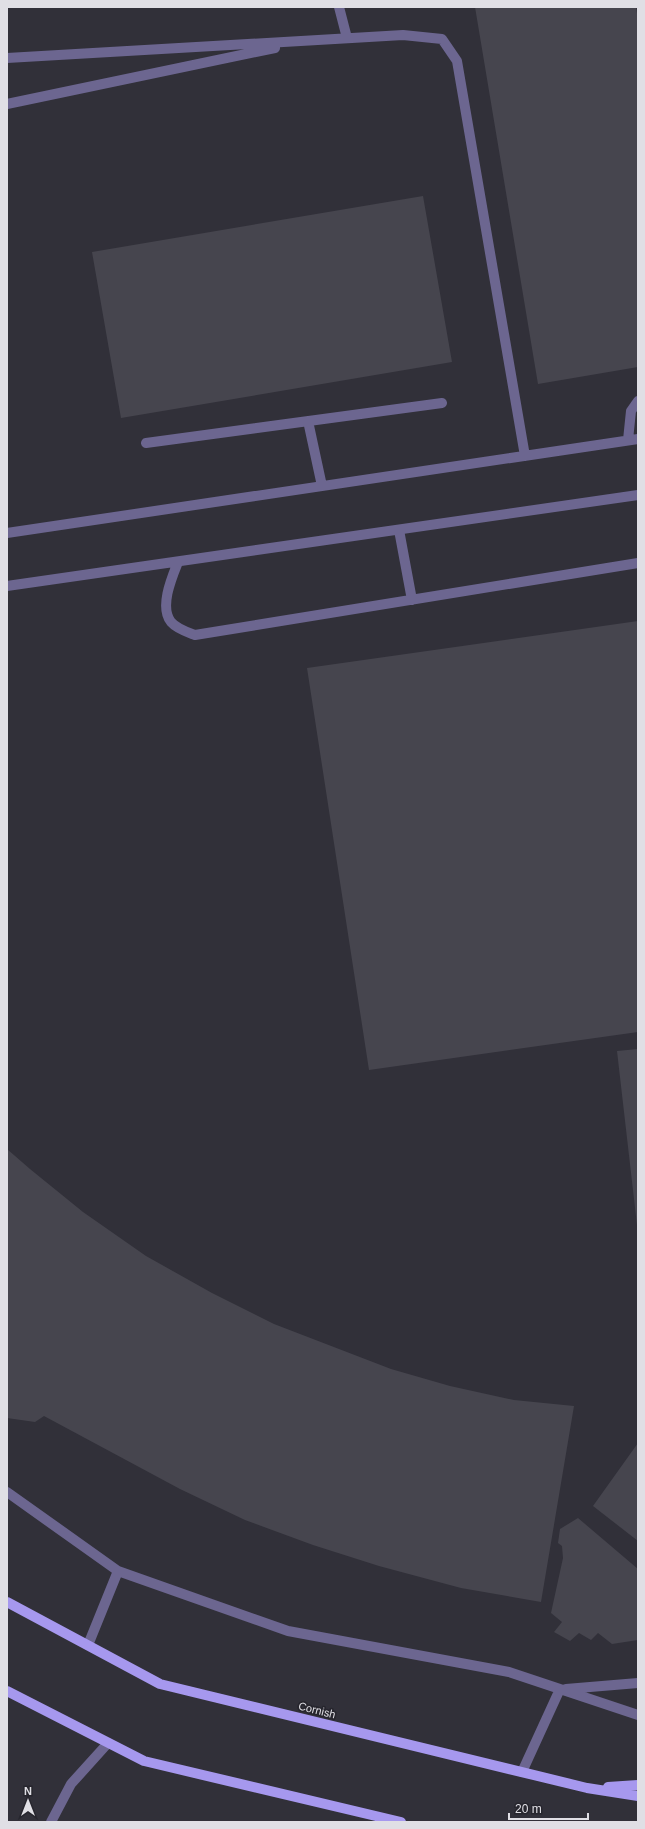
<svg xmlns="http://www.w3.org/2000/svg" width="645" height="1829" viewBox="0 0 645 1829" font-family="Helvetica,sans-serif">
  <style>
    .building { fill: #46454e }
    .lines { fill: none; stroke-linecap: round; stroke-linejoin: round }
    .minor { stroke: #6c6690; stroke-width: 10 }
    .major { stroke: #a698ee; stroke-width: 10 }
    .labels { text-anchor: middle; dominant-baseline: central; stroke-width: 3.5; stroke-linejoin: round; paint-order: stroke }
    .street-label { font-size: 11px; fill: #e0dfe5; stroke: #27262e }
  </style>
  <rect width="100%" height="100%" fill="#313039"/>
  <path class="building" d="M475 7H636L638 20V367L538 384Z
    M423 196 452 362 121 418 92 252Z
    M638 621V1032L369 1070 307 668Z
    M638 1049V1225H637L617 1051Z
    M7 1149 30 1169 83 1212 146 1256 212 1293 274 1324 391 1369 450 1386 514 1400 574 1406 541 1602 461 1588 379 1566 313 1545 245 1520 180 1489 44 1416 35 1422 7 1418Z
    M638 1443V1541L593 1506Z
    M578 1518 638 1569V1640L612 1644 598 1633 591 1640 579 1633 570 1641 554 1632 562 1622 551 1613 563 1558 562 1546 558 1543 560 1529Z"/>
  <g class="lines">
    <path class="minor" d="M339 7 347 38
      M7 58 403 35 442 39 457 61 525 456
      M7 104 275 48
      M308 421 322 486
      M628 440 631 411 638 401
      M146 443 442 403
      M399 530 412 600
      M7 533 638 439
      M178 562C172 577 159 607 171 622 177 629 187 632 195 635L638 563
      M7 586 638 495
      M7 1492 118 1571 288 1631 509 1672 638 1715
      M88 1645 118 1571
      M566 1689 638 1683
      M522 1772 560 1689
      M51 1822 71 1784 108 1743"/>
    <path class="major" d="M7 1602 160 1684 587 1788 638 1796
      M7 1691 144 1761 401 1822
      M608 1787 638 1785"/>
  </g>
  <g class="labels">
    <g class="street-label">
      <text transform="translate(317 1710) rotate(14)">Cornish</text>
    </g>
  </g>
  <rect width="645" height="1829" fill="none" stroke="#e0dfe5" stroke-width="16"/>
  <g transform="translate(28 1801)" stroke="#27262e" stroke-width="3" paint-order="stroke">
  <path d="M0-3L7 15L0 10L-7 15Z" fill="#e0dfe5"/>
  <text y="-6" font-size="11" font-weight="bold" text-anchor="middle" fill="#e0dfe5">N</text>
  </g>
  <path d="M509 1813v6h79v-6" fill="none" stroke="#e0dfe5" stroke-width="2"/>
  <text x="515" y="1813" font-size="12" fill="#e0dfe5" stroke="#27262e" stroke-width="3" paint-order="stroke">20 m</text>
</svg>
